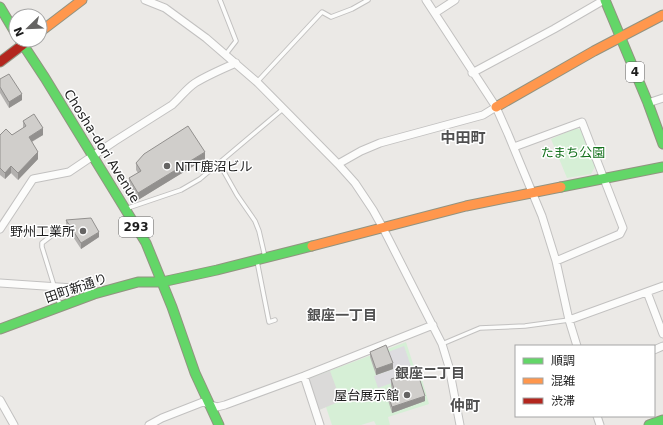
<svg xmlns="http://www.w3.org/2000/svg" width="663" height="425" viewBox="0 0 663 425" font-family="'DejaVu Sans','Noto Sans JP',sans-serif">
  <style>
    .park { fill: #d6efd6 }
    .parking { fill: #dbdad9 }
    .plaza { fill: #dddce0 }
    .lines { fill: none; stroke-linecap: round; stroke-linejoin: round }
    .lane-casing { stroke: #c2c1c0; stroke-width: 5.5 }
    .street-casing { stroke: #c2c1c0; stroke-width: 9 }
    .fast-casing { stroke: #929380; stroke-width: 11 }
    .slow-casing { stroke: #929380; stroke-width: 11 }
    .jam-casing { stroke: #929380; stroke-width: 11 }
    .lane { stroke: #fcfcfb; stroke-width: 3.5 }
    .street { stroke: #fcfcfb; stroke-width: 7 }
    .fast { stroke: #63d668; stroke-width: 9 }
    .slow { stroke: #ff974d; stroke-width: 9 }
    .jam { stroke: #b3261e; stroke-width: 9 }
    .wall { fill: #b3b1af }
    .shaded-wall { fill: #92908e }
    .building { fill: #d0cecb; stroke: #92908e }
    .poi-dot { fill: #656463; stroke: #fff; stroke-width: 1.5 }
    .labels { text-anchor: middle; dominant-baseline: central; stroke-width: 3; stroke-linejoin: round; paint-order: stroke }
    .shield { fill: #fff; stroke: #616161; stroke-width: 1 }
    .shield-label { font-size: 12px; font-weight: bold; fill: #1d1d1d }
    .street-label { font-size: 13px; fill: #1d1d1d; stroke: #fff }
    .park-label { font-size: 13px; fill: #15711d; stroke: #fff }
    .poi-label { font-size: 13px; fill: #1d1d1d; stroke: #fff; text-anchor: end }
    .neighbourhood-label { font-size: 14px; font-weight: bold; fill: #505050; stroke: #fff }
    .quarter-label { font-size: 15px; font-weight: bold; fill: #505050; stroke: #fff }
  </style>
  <rect width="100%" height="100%" fill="#ebe9e6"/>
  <path class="park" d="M576 128 582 130 596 165 591 174 567 178 551 139Z
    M406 342 415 370 419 369 429 404 388 417 390 425H376L374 421 361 425H332L326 407 319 410 308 379Z"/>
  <path class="parking" d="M330 371 341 401 319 410 308 379Z"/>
  <path class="plaza" d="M404 346 414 375 378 388 374 376 393 369 388 352Z"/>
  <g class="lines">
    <g class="lane-casing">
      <path id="lane" d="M220 0 236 41 226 54
        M257 82 322 12 331 17 352 9 368 0
        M219 163 237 195 255 221 259 231 265 257
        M128 208 181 190 200 179 283 109
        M51 236 42 243V247L60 305
        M257 261 269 322 275 320
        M442 344 480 328 525 326 569 320"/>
    </g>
    <g class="street-casing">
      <path id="street" d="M145 0 165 8 206 38 257 82 338 164 355 183 373 210 383 228 442 344 449 367 460 425
        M426 0 496 107 508 134 542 216 556 261 569 320 577 346
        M435 13 455 0
        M472 73 554 29 604 0
        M648 103 663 98
        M514 147 582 122 623 228 620 234 556 261
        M338 164 361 151 380 143 483 115 496 107
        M0 229 33 179 69 172 115 141 172 105C180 98 186 89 195 83 208 75 222 69 236 63
        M0 283 88 289 94 294
        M647 292 663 334
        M569 320 663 286
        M654 350 663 346
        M304 376 320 425
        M0 400 14 425
        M597 416 600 425
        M149 425 162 418 203 402 217 407 225 405 304 376 433 325"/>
    </g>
    <g class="fast-casing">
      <path id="fast" d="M605 0 648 103 663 144
        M0 7 16 34
        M20 40 45 78 146 243 172 307 195 373 219 425
        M561 187 663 167
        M0 329 94 294 138 282H162L217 270 312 246
        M649 425 663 420"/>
    </g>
    <g class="slow-casing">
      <path id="slow" d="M40 32 82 0
        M496 107 594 51 663 15
        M312 246 466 206 561 187"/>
    </g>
    <g class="jam-casing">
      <path id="jam" d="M0 62 29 40"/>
    </g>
    <use href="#lane" class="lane"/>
    <use href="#street" class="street"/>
    <use href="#fast" class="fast"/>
    <use href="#slow" class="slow"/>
    <use href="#jam" class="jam"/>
  </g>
  <path class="wall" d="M0 79 22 100 9 108 0 93Z
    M23 121 43 135 32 142 38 159 18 180 11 173 5 179 0 175V135H12L23 128Z
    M205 159 138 200 129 185V178L138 173 136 170V163Z
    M66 220 99 237 81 249 66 226Z
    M370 352 393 369 376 375 370 357Z
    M391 379 425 401 392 413 387 397V391L392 389 391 385Z"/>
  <path class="shaded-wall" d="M22 94V100L9 108V102Z
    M43 128V135L29 143V137Z
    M38 152V159L18 180V173Z
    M205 152V159L138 200V193Z
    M11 166V173L5 179V173Z
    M99 232V237L81 249V243Z
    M393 363V369L376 375V369Z
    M425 396V401L392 413V407Z"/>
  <path class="building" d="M9 74 22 94 9 102 0 87V79Z
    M34 114 43 128 29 137 38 152 18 173 11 166 5 173 0 168V135L6 129 12 135 26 126 23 121Z
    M188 126 205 152 138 193 129 178 141 171 136 163 144 154Z
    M91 218 99 232 81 243 66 220Z
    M386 345 393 363 376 369 370 352Z
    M417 371 425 396 392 407 387 391 394 389 391 379Z"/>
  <g class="poi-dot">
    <circle cx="167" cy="166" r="4"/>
    <circle cx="83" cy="231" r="4"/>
    <circle cx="407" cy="395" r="4"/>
  </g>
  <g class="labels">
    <g class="shield">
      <rect x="626" y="62" width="18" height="20" rx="3"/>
      <rect x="119" y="217" width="34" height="20" rx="3"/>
    </g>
    <g class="shield-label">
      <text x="635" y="72">4</text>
      <text x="136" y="227">293</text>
    </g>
    <g class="street-label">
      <text transform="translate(102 146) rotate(58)">Chosha-dori Avenue</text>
      <text transform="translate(76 288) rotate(-19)">田町新通り</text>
    </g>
    <g class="park-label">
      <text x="573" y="152">たまち公園</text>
    </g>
    <g class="poi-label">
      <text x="175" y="166" text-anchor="start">NTT鹿沼ビル</text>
      <text x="75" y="231">野州工業所</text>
      <text x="399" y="395">屋台展示館</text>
    </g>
    <g class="neighbourhood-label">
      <text x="342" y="315">銀座一丁目</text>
      <text x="430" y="373">銀座二丁目</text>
    </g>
    <g class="quarter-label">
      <text x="463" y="138">中田町</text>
      <text x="465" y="406">仲町</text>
    </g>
  </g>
  <rect x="515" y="345" width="140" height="72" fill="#ffffff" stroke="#a5a5a5"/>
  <rect x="523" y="358" width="20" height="6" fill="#63d668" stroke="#a5a5a5"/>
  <text x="551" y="365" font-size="12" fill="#1d1d1d">順調</text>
  <rect x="523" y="378" width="20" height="6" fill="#ff974d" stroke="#a5a5a5"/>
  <text x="551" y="385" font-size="12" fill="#1d1d1d">混雑</text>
  <rect x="523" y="398" width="20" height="6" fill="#b3261e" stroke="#a5a5a5"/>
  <text x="551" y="405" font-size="12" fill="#1d1d1d">渋滞</text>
  <g transform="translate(28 28) rotate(247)"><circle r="19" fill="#ffffff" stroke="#a5a5a5"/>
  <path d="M0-3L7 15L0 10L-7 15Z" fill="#656463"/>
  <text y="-6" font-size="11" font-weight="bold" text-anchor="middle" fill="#1d1d1d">N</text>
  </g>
</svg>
